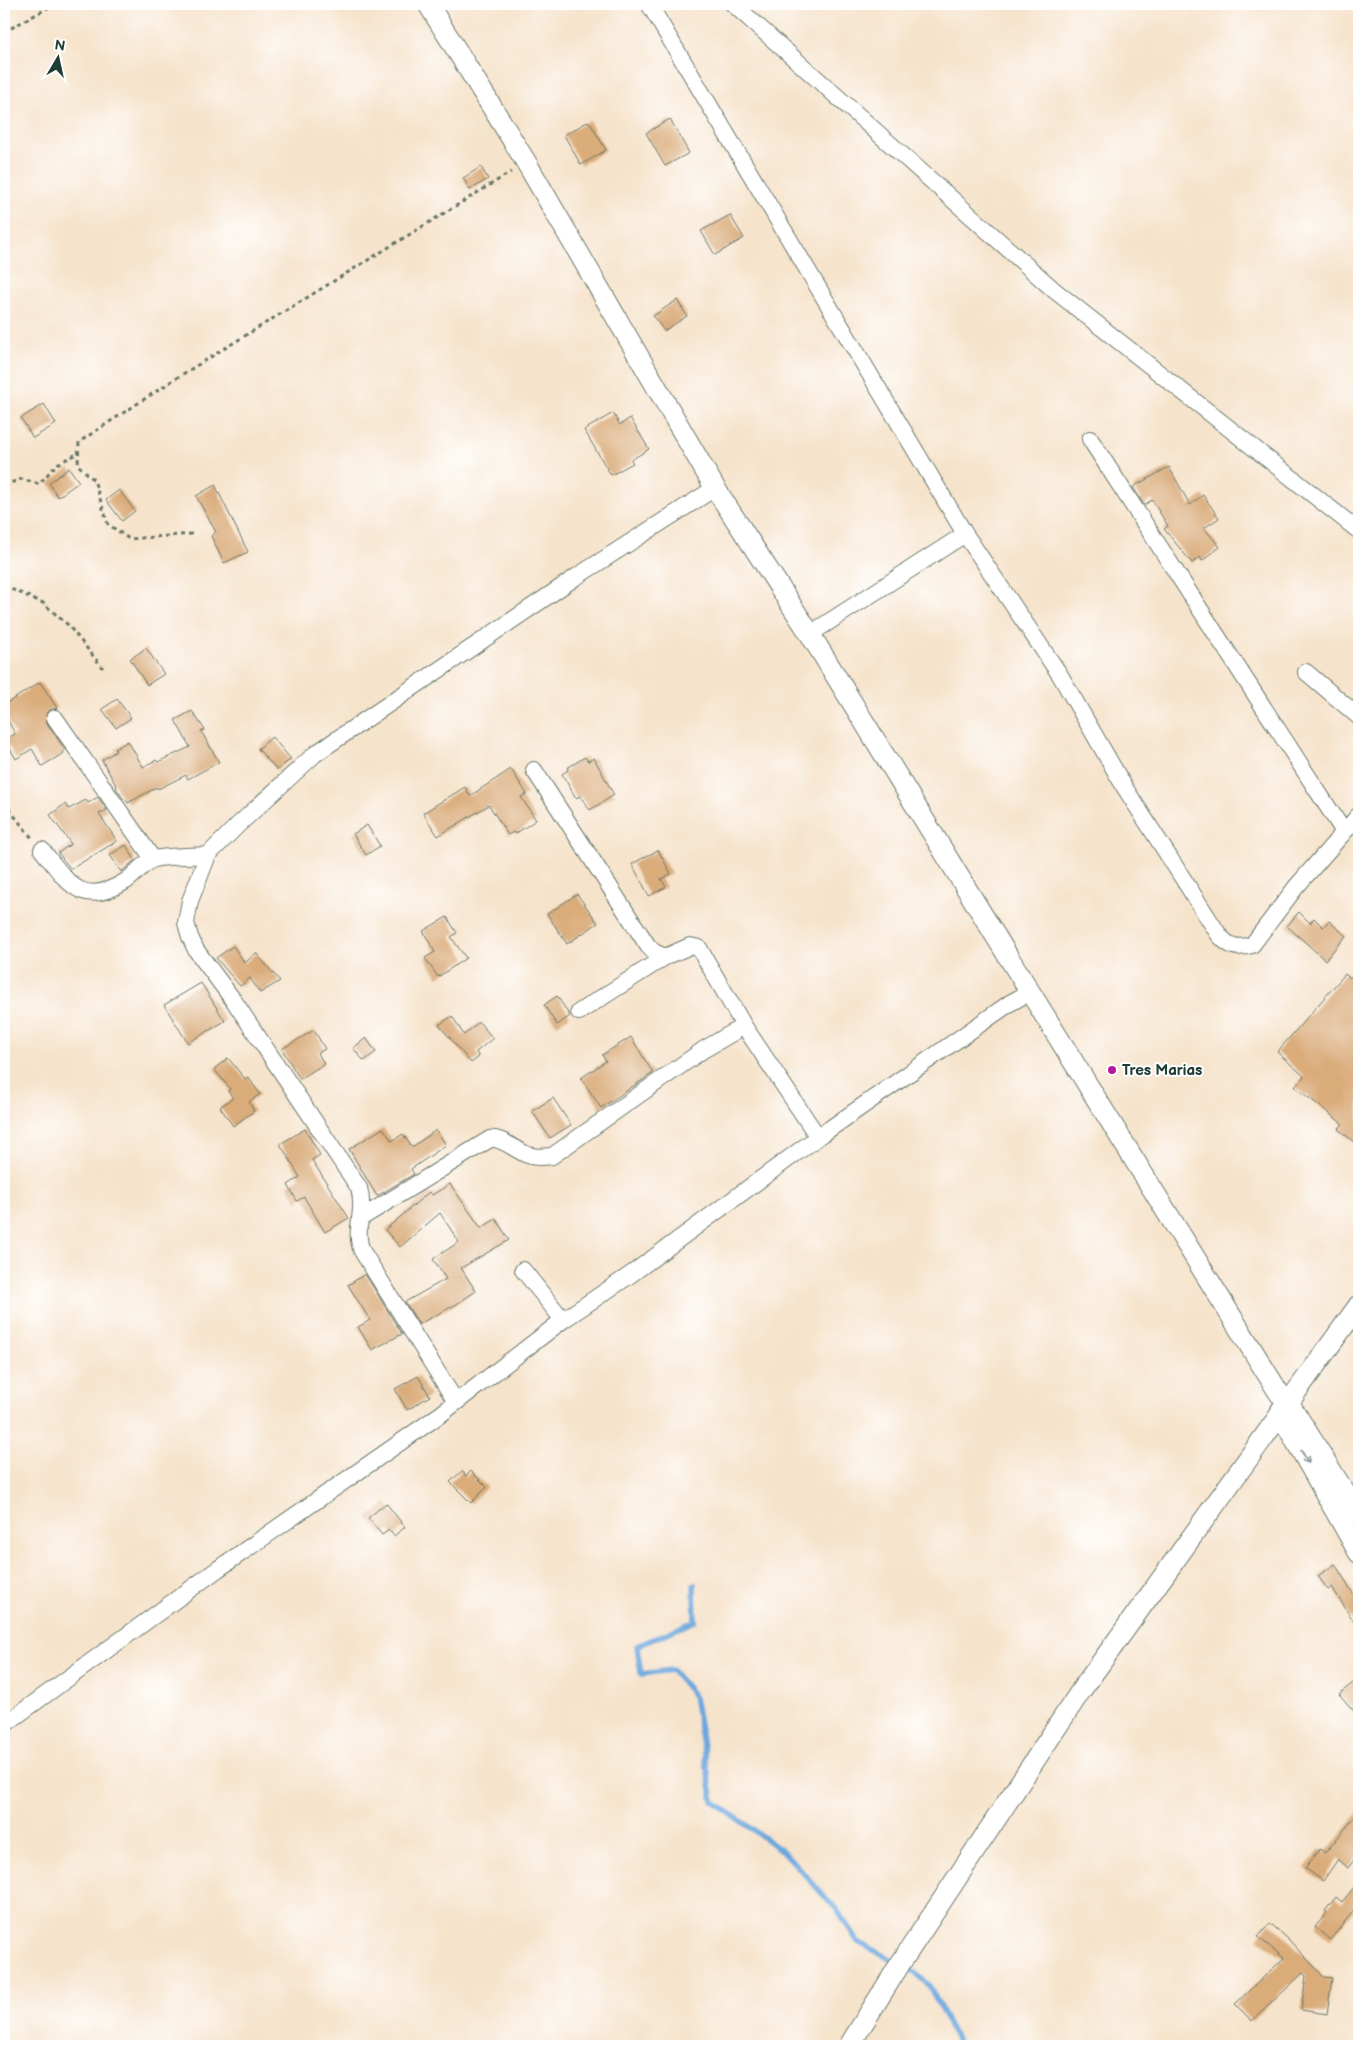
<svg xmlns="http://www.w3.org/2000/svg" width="1363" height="2050" viewBox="0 0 1363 2050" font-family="'Balsamiq Sans',sans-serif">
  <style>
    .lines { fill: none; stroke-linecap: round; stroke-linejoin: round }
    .stream { stroke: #6ca7dd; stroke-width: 5.5 }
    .building { fill: #daac7a }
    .minor-casing { stroke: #6a7769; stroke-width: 18 }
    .tertiary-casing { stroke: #6a7769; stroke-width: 22 }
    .path { stroke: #6a7769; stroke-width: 3; stroke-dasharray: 4 4; stroke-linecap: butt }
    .minor { stroke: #fff; stroke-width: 16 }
    .tertiary { stroke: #fff; stroke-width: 20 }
    .oneway { stroke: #8f9e9a }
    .poi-dot { fill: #b5179e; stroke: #fff; stroke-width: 2 }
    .labels { text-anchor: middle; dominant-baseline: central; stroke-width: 4; stroke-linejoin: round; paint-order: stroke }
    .poi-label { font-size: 15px; font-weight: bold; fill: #1f3d34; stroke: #fff; text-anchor: start }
  </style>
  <rect width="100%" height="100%" fill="#fff"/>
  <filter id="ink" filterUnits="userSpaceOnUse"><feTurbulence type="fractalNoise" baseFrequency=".02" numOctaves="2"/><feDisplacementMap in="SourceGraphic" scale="10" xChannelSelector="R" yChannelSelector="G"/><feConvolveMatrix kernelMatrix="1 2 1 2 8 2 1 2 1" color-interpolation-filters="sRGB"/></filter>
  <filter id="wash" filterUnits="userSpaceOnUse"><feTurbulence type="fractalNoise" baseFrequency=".0096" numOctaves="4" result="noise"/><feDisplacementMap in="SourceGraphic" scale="20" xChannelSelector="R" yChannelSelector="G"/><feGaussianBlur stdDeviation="1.12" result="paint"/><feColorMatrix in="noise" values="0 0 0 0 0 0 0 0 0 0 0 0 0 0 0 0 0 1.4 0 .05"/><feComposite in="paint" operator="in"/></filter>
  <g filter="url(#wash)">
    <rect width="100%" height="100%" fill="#f6e3cb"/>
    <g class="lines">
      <path class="stream" d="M694 1584 695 1621 637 1646 641 1674 672 1670 694 1696 713 1801 785 1853 837 1910 858 1942 900 1964 915 1973 929 1985 959 2046"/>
    </g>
    <g id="blocks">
      <path class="building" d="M670 119 689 153 665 166 646 133Z
        M589 121 606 150 581 165 564 135Z
        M481 167 488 179 470 190 463 178Z
        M730 215 744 238 715 255 701 231Z
        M677 300 687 316 664 331 653 316Z
        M44 404 56 424 33 438 21 418Z
        M613 413 620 425 630 418 649 449 631 460 633 463 611 475 584 430Z
        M1169 467 1190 505 1203 495 1219 518 1204 528 1220 547 1202 561 1200 557 1192 563 1164 529 1168 526 1152 500 1144 505 1133 487Z
        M69 468 79 482 58 497 49 483Z
        M215 485 248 552 224 563 211 536 216 532 196 496Z
        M119 490 135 511 122 521 106 500Z
        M146 648 164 674 147 685 130 659Z
        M40 682 57 708 50 710 46 713 47 723 65 750 63 751 64 753 42 766 32 749 16 759 5 740 15 734 4 713V705Z
        M117 699 131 718 116 728 102 709Z
        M192 711 205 730 201 731 219 762 188 779 186 775 158 789 157 787 128 803 126 799 124 800 116 788 117 787 102 760 116 751 115 749 128 741 143 767 156 760 158 762 190 747 175 720Z
        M272 737 291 759 277 770 258 749Z
        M585 757 588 761 594 758 614 795 590 810 580 796 576 798 562 774 568 770 567 768Z
        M511 769 527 794 521 797 536 820 515 834 513 832 508 835 489 805 438 836 423 813 465 787 470 796Z
        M98 797 107 810 99 814 117 841 71 869 58 853 71 844 50 815 65 804 69 809 86 800 88 803Z
        M367 825 380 846 366 855 353 834Z
        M126 845 135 860 121 872 110 855Z
        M658 850 671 874 661 879 666 887 649 896 632 864Z
        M577 894 598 923 567 944 547 914Z
        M1299 912 1310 923 1314 918 1323 927 1329 921 1346 936 1325 960 1287 926Z
        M447 917 457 933 451 937 466 958 438 977 425 958 435 952 423 931Z
        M233 946 245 963 256 953 280 981 260 993 250 978 240 986 216 958Z
        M1359 967V1146L1338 1129 1343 1124 1295 1087 1304 1076 1277 1052 1345 974 1350 978Z
        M201 983 225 1021 188 1043 164 1005Z
        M557 996 570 1016 557 1025 544 1005Z
        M452 1016 464 1035 479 1022 493 1038 476 1052 479 1057 471 1063 439 1025Z
        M314 1030 325 1049 318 1053 324 1064 300 1079 282 1049Z
        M631 1037 653 1073 601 1108 581 1078 606 1061 602 1055Z
        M366 1038 376 1052 364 1061 353 1048Z
        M228 1058 245 1079 248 1077 260 1094 249 1102 254 1111 233 1126 220 1107 233 1098 228 1091 230 1089 214 1069Z
        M553 1098 571 1125 550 1138 532 1111Z
        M383 1128 392 1141 403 1134 412 1147 436 1130 446 1145 411 1169 414 1174 377 1196 349 1149Z
        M305 1129 320 1155 312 1160 349 1218 325 1232 304 1197 297 1201 288 1185 300 1177 280 1144Z
        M450 1184 481 1228 496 1219 509 1240 461 1268 476 1291 455 1305 419 1324 405 1302 446 1279 433 1259 459 1242 440 1213 400 1247 385 1230 429 1192 432 1195Z
        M365 1274 402 1334 372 1350 358 1327 370 1320 348 1285Z
        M418 1376 430 1396 407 1410 395 1389Z
        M462 1471 466 1476 471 1471 487 1487 471 1503 450 1482Z
        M386 1503 405 1527 394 1536 389 1530 382 1535 368 1518Z
        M1335 1564 1359 1603V1630L1332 1587 1328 1590 1318 1576Z
        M1359 1678V1717L1339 1694Z
        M1359 1812V1854L1348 1868 1338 1859 1323 1881 1305 1868 1320 1849 1325 1853Z
        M1359 1881V1904L1330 1940 1315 1927 1327 1913 1325 1911 1336 1897 1342 1902Z
        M1270 1923 1287 1938 1324 1977 1332 1978 1327 2014 1301 2010 1306 1976 1303 1973 1252 2021 1235 2004 1284 1958 1258 1937Z"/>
    </g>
  </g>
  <g filter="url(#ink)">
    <use href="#blocks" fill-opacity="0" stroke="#6a7769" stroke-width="1"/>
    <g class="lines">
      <g class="minor-casing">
        <path id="minor" d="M649 4 965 534 1060 675 1125 788 1219 935C1229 947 1237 949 1252 945L1296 887 1359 815
          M733 4 1054 290 1359 531
          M1090 439 1344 832
          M810 634 965 534
          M1306 672 1359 717
          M55 718 153 859
          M534 770 648 946 654 952 665 957 690 946 699 948 744 1026 818 1137
          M42 850C69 883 81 909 126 881 135 875 144 862 154 859 165 856 195 856 208 855
          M579 1012 665 957
          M361 1218 490 1139C502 1137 516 1151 528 1155 536 1158 544 1157 552 1156L703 1050 744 1026
          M523 1270 563 1320
          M456 1402 362 1251C353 1230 366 1213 359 1188L234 1001 196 950 190 937 186 923 190 901 208 855 238 825 315 754 576 577 715 488
          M4 1725 218 1569 441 1414 563 1320 630 1275 818 1137 1010 1003 1030 992"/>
      </g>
      <g class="tertiary-casing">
        <path id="tertiary" d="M428 4 526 162 715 488 810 634 1030 992 1279 1393 1289 1403 1359 1515
          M1281 1410V1415L1359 1553
          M849 2046 900 1964 1082 1689 1359 1305"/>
      </g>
      <path class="path" d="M4 32 55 4
        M4 485 22 479 39 484 57 464 79 453
        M192 534 129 539 108 524 94 480 78 465 79 442 178 377 511 172
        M4 586 43 603 68 625 103 668
        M4 803 32 838"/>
      <use href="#minor" class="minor"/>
      <use href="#tertiary" class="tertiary"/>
    </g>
    <defs><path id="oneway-shaft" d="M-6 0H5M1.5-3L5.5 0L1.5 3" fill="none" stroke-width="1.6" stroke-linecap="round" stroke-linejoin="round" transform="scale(1.25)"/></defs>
    <use class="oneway" href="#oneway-shaft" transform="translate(1305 1457) rotate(60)"/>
  </g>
  <circle class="poi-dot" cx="1112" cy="1070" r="5"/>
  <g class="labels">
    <g class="poi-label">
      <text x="1122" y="1070">Tres Marias</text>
    </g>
  </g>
  <rect width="1363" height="2050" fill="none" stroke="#fff" stroke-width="20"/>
  <g transform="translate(58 58) rotate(9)" stroke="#ffffff" stroke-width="4" paint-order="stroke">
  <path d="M0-4L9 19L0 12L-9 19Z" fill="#1f3d34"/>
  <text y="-8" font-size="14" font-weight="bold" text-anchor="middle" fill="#1f3d34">N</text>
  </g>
</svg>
